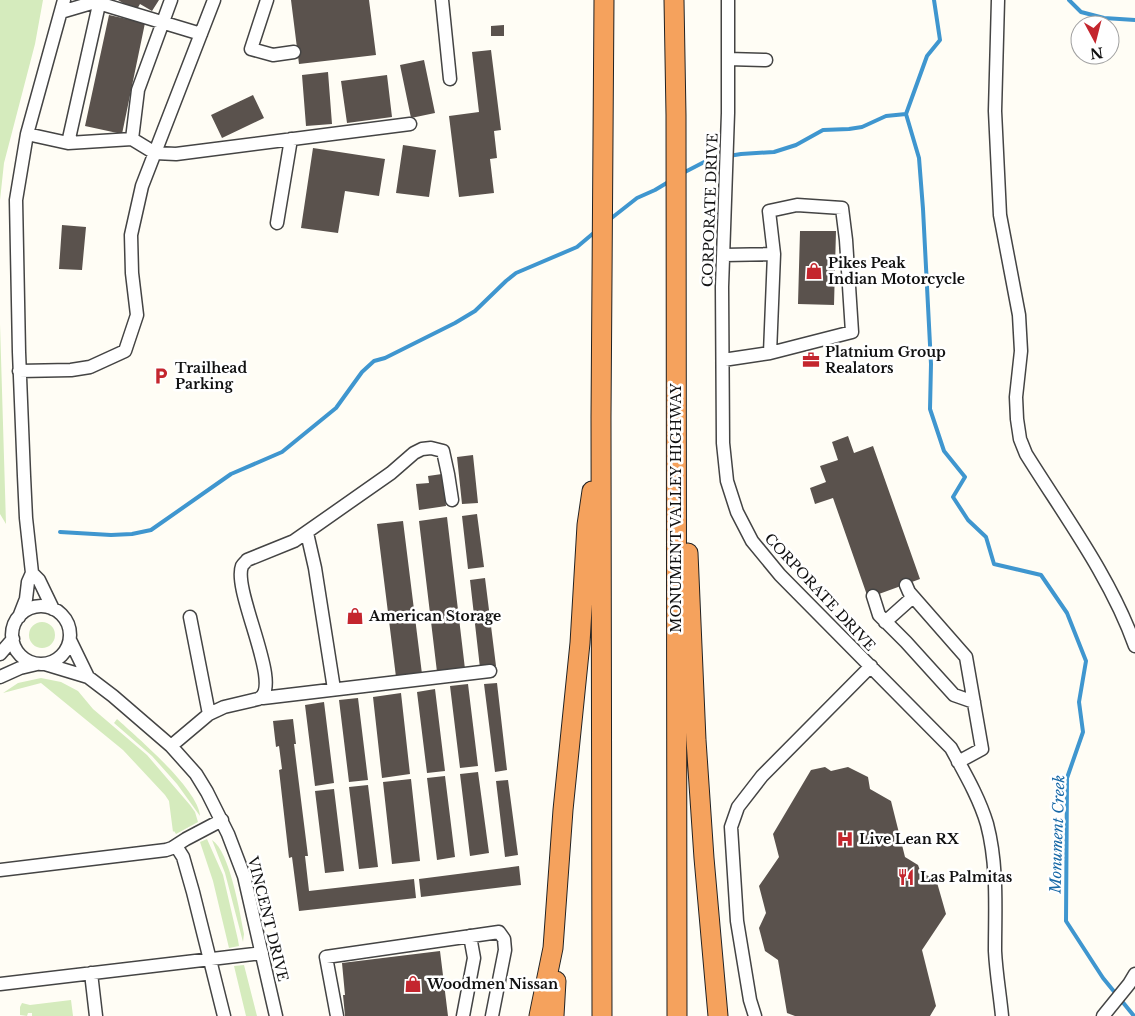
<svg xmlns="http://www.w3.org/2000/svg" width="1135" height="1016" viewBox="0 0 1135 1016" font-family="'Libre Baskerville',serif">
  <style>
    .green { fill: #d5ebbd }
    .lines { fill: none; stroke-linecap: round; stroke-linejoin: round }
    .stream { stroke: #3f96cf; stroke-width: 4 }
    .building { fill: #5a524d }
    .minor-casing { stroke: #444; stroke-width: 15 }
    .highway-casing { stroke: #222; stroke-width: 21 }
    .minor { stroke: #fff; stroke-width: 12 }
    .highway { stroke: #f5a25d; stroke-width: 19 }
    .labels { text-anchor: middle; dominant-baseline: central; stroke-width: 5; stroke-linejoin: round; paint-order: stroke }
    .street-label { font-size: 14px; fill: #111; stroke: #fff }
    .poi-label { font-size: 14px; font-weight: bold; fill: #111; stroke: #fff; text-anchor: start }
    .water-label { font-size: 15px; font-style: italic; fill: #1768a6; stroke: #fff }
  </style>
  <rect width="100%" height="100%" fill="#fffdf5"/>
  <path class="green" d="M0 0H43L35 44 4 163 0 200Z
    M0 324 6 524 0 514Z
    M29 635a13 13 0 1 1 26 0a13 13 0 1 1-26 0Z
    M41 678 61 682 78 691 93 709 147 755 190 805 195 812 198 822 176 834 174 831 173 832 169 801 165 795 123 750 41 683 3 693 18 683Z
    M117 719C137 737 199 790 200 816L177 784 152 756 114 723Z
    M207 839 223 875 238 940 239 946 229 948 213 881 200 842Z
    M212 840C230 852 240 913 244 934L243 942 225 873Z
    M244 965 257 1016H246L234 966Z
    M71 1000 73 1016H32V1013H28L27 1016 20 1015V1007L22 1003 30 1005Z"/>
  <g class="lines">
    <path class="stream" d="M934 0 940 40 927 56 906 114 919 158 923 209 931 364 930 409 944 451 965 477 953 497 968 520 986 537 994 564 1041 575 1067 613 1086 661 1079 702 1083 732 1067 778 1066 921 1103 978 1134 1016
      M1069 0 1081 12 1104 18 1135 20
      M683 173 710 159 741 154 774 152 796 145 823 130 849 129 862 127 886 116 906 114
      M609 220 637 198 655 190 670 181
      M60 532 111 535 132 534 151 530 231 474 282 452 336 408 362 372 374 361 385 358 455 323 475 311 506 281 516 273 577 247 596 231"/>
  </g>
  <path class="building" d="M118 0H159L152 11 140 4 136 11Z
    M291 0H369L376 55 299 64Z
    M109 15 145 23 122 134 85 126Z
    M504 25V36H491V26Z
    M491 50 501 130 494 131 497 158 490 159 494 193 459 197 449 116 479 112 472 52Z
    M424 60 435 113 411 118 400 65Z
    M328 72 332 124 306 126 302 75Z
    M387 75 392 117 347 123 341 81Z
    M253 95 264 118 222 138 211 115Z
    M403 145 436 150 429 197 396 193Z
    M313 148 385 159 379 196 345 191 338 233 301 228Z
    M62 225 86 227 82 270 59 269Z
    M800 231H836L834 305 798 304Z
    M848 436 854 453 873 446 920 579 868 598 833 498 815 504 810 488 826 482 820 466 838 460 832 442Z
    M473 455 478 503 462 504 457 457Z
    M442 474 446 506 419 510 416 484 429 483 428 476Z
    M477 514 484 567 468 569 462 516Z
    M447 517 465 669 437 672 419 521Z
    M403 521 422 674 396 677 377 524Z
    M485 578 496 666 480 668 470 580Z
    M497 683 507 770 495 772 484 684Z
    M468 684 478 766 460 768 450 686Z
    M435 689 445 771 427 773 417 692Z
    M401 693 410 774 382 778 373 697Z
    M358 698 368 780 349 782 339 700Z
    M324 702 334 783 315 786 305 705Z
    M293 719 296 744H294L308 856H305L309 891 414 879 416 898 299 911 292 857 289 858 279 770 282 769 279 746 276 747 273 721Z
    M825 767 831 771 848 767 868 777 870 789 891 801 905 857 918 865 921 873 936 879 946 914 922 950 936 1006 930 1016H795L787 1013 778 960 765 951 759 928 766 913 759 886 779 857 773 834 811 770Z
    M478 772 489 853 470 856 460 774Z
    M445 776 455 857 437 860 427 778Z
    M411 779 420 861 392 864 383 782Z
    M508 780 518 855 505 857 496 781Z
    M368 785 378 867 359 869 349 787Z
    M334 789 344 871 325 873 315 791Z
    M519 866 521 885 421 897 419 879Z
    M440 951 448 1016H345L343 995H345L342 963Z"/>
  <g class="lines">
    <g class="minor-casing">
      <path id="minor" d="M267 0 251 49 273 55 294 52
        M442 0 450 79
        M728 0V113L722 287 723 443 727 481 737 512 752 541 780 575 951 748C964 772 979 797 987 824 998 866 995 909 995 951 996 972 1000 995 1002 1016
        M998 0 995 111 1000 215 1019 315 1021 351 1016 397 1017 419 1020 439 1026 454C1064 515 1111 578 1135 646
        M61 12 95 2 201 34
        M728 59 766 60
        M27 134 68 143 132 139 155 153 176 154 410 124
        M132 139 138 90 171 0
        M68 143 100 0
        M277 223 291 139
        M724 255 774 254 769 211 797 205 842 208 846 240 852 332 770 353 774 254
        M723 360 770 353
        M19 371 71 370 90 367 125 351 137 315 132 273 131 235 142 186 214 0
        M307 533 315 568 334 689
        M32 573 39 580 53 609
        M906 585 909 592 966 657 982 749 958 762
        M873 596 879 615 906 642 954 695 974 702
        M12 635a29 29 0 1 1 58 0a29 29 0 1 1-58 0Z
        M19 617 26 599 28 582 32 573 26 518 24 476 19 352 16 200 27 134 64 0
        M885 622 913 597
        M70 640 88 677
        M0 654 13 639
        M45 664 88 677 113 696 171 746 196 774 207 792 228 834 244 876 276 1016
        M0 677 20 668 37 664
        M263 698 490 671
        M209 714 224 707 258 699C285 689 232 591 242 566 243 564 246 562 247 560L294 541 391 473 414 453 422 449 431 448 443 451 448 474 452 500
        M171 746 209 714 190 617
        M176 846 183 857 193 892 224 1016
        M0 870 166 850 172 848 186 839 222 820
        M91 973 96 1016
        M0 984 262 953
        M337 1016 326 957 499 932 504 939 505 950 492 1016
        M463 1016 474 958 470 936
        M755 1016 750 1000 737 921 731 827 738 807 762 776 871 666
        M1103 1016 1129 984 1135 974"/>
    </g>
    <g class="highway-casing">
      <path id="highway" d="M674 0 676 115 677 1016
        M688 553 696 740 704 858 718 1016
        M539 1016 553 948 563 810 580 643 587 525 592 491
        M554 1016 556 981
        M602 1016 601 418 604 0"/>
    </g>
    <use href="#minor" class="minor"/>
    <use href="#highway" class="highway"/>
  </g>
  <defs>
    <g id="shop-bare" transform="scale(1.35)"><path d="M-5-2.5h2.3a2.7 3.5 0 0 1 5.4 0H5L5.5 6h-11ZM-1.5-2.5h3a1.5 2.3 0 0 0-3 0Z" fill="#c4262e" stroke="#fff" stroke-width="2.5" paint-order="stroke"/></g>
    <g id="office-bare" transform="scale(1.35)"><path d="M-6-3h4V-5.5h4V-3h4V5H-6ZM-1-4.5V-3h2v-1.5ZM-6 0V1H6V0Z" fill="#c4262e" stroke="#fff" stroke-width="2.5" paint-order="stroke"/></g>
    <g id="parking-bare" transform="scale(1.35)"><path d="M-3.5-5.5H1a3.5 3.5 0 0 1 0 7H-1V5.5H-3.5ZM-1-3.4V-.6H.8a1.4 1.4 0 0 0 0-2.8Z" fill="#c4262e" stroke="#fff" stroke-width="2.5" paint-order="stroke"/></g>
    <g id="hospital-bare" transform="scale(1.35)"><path d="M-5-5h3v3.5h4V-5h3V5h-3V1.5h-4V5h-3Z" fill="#c4262e" stroke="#fff" stroke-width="2.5" paint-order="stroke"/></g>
    <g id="restaurant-bare" transform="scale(1.35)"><path d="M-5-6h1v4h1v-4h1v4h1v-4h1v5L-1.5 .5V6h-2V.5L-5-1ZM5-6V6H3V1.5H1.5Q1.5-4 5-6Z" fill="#c4262e" stroke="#fff" stroke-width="2.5" paint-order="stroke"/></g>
  </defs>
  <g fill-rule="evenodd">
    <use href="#shop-bare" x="814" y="271"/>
    <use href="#office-bare" x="811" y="360"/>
    <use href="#parking-bare" x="161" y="376"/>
    <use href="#shop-bare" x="355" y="616"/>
    <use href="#hospital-bare" x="845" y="839"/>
    <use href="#restaurant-bare" x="906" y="877"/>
    <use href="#shop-bare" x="413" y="984"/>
  </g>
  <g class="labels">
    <g class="street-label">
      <text transform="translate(710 210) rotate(-88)">CORPORATE DRIVE</text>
      <text transform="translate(676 508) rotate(-90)">MONUMENT VALLEY HIGHWAY</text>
      <text transform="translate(820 592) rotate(47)">CORPORATE DRIVE</text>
      <text transform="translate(268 919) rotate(76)">VINCENT DRIVE</text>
    </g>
    <g class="poi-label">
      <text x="828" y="263">Pikes Peak<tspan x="828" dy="16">Indian Motorcycle</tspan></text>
      <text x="825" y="352">Platnium Group<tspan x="825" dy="16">Realators</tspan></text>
      <text x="175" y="368">Trailhead<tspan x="175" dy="16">Parking</tspan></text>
      <text x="369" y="616">American Storage</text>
      <text x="859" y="839">Live Lean RX</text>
      <text x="920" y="877">Las Palmitas</text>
      <text x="427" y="984">Woodmen Nissan</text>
    </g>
    <g class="water-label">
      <text transform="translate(1057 834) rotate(-88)">Monument Creek</text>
    </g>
  </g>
  <g transform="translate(1095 40) rotate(173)"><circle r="24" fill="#ffffff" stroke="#a0a0a0"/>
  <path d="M0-4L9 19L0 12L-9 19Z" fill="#c4262e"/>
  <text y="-8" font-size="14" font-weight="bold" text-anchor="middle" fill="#111111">N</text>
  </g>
</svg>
